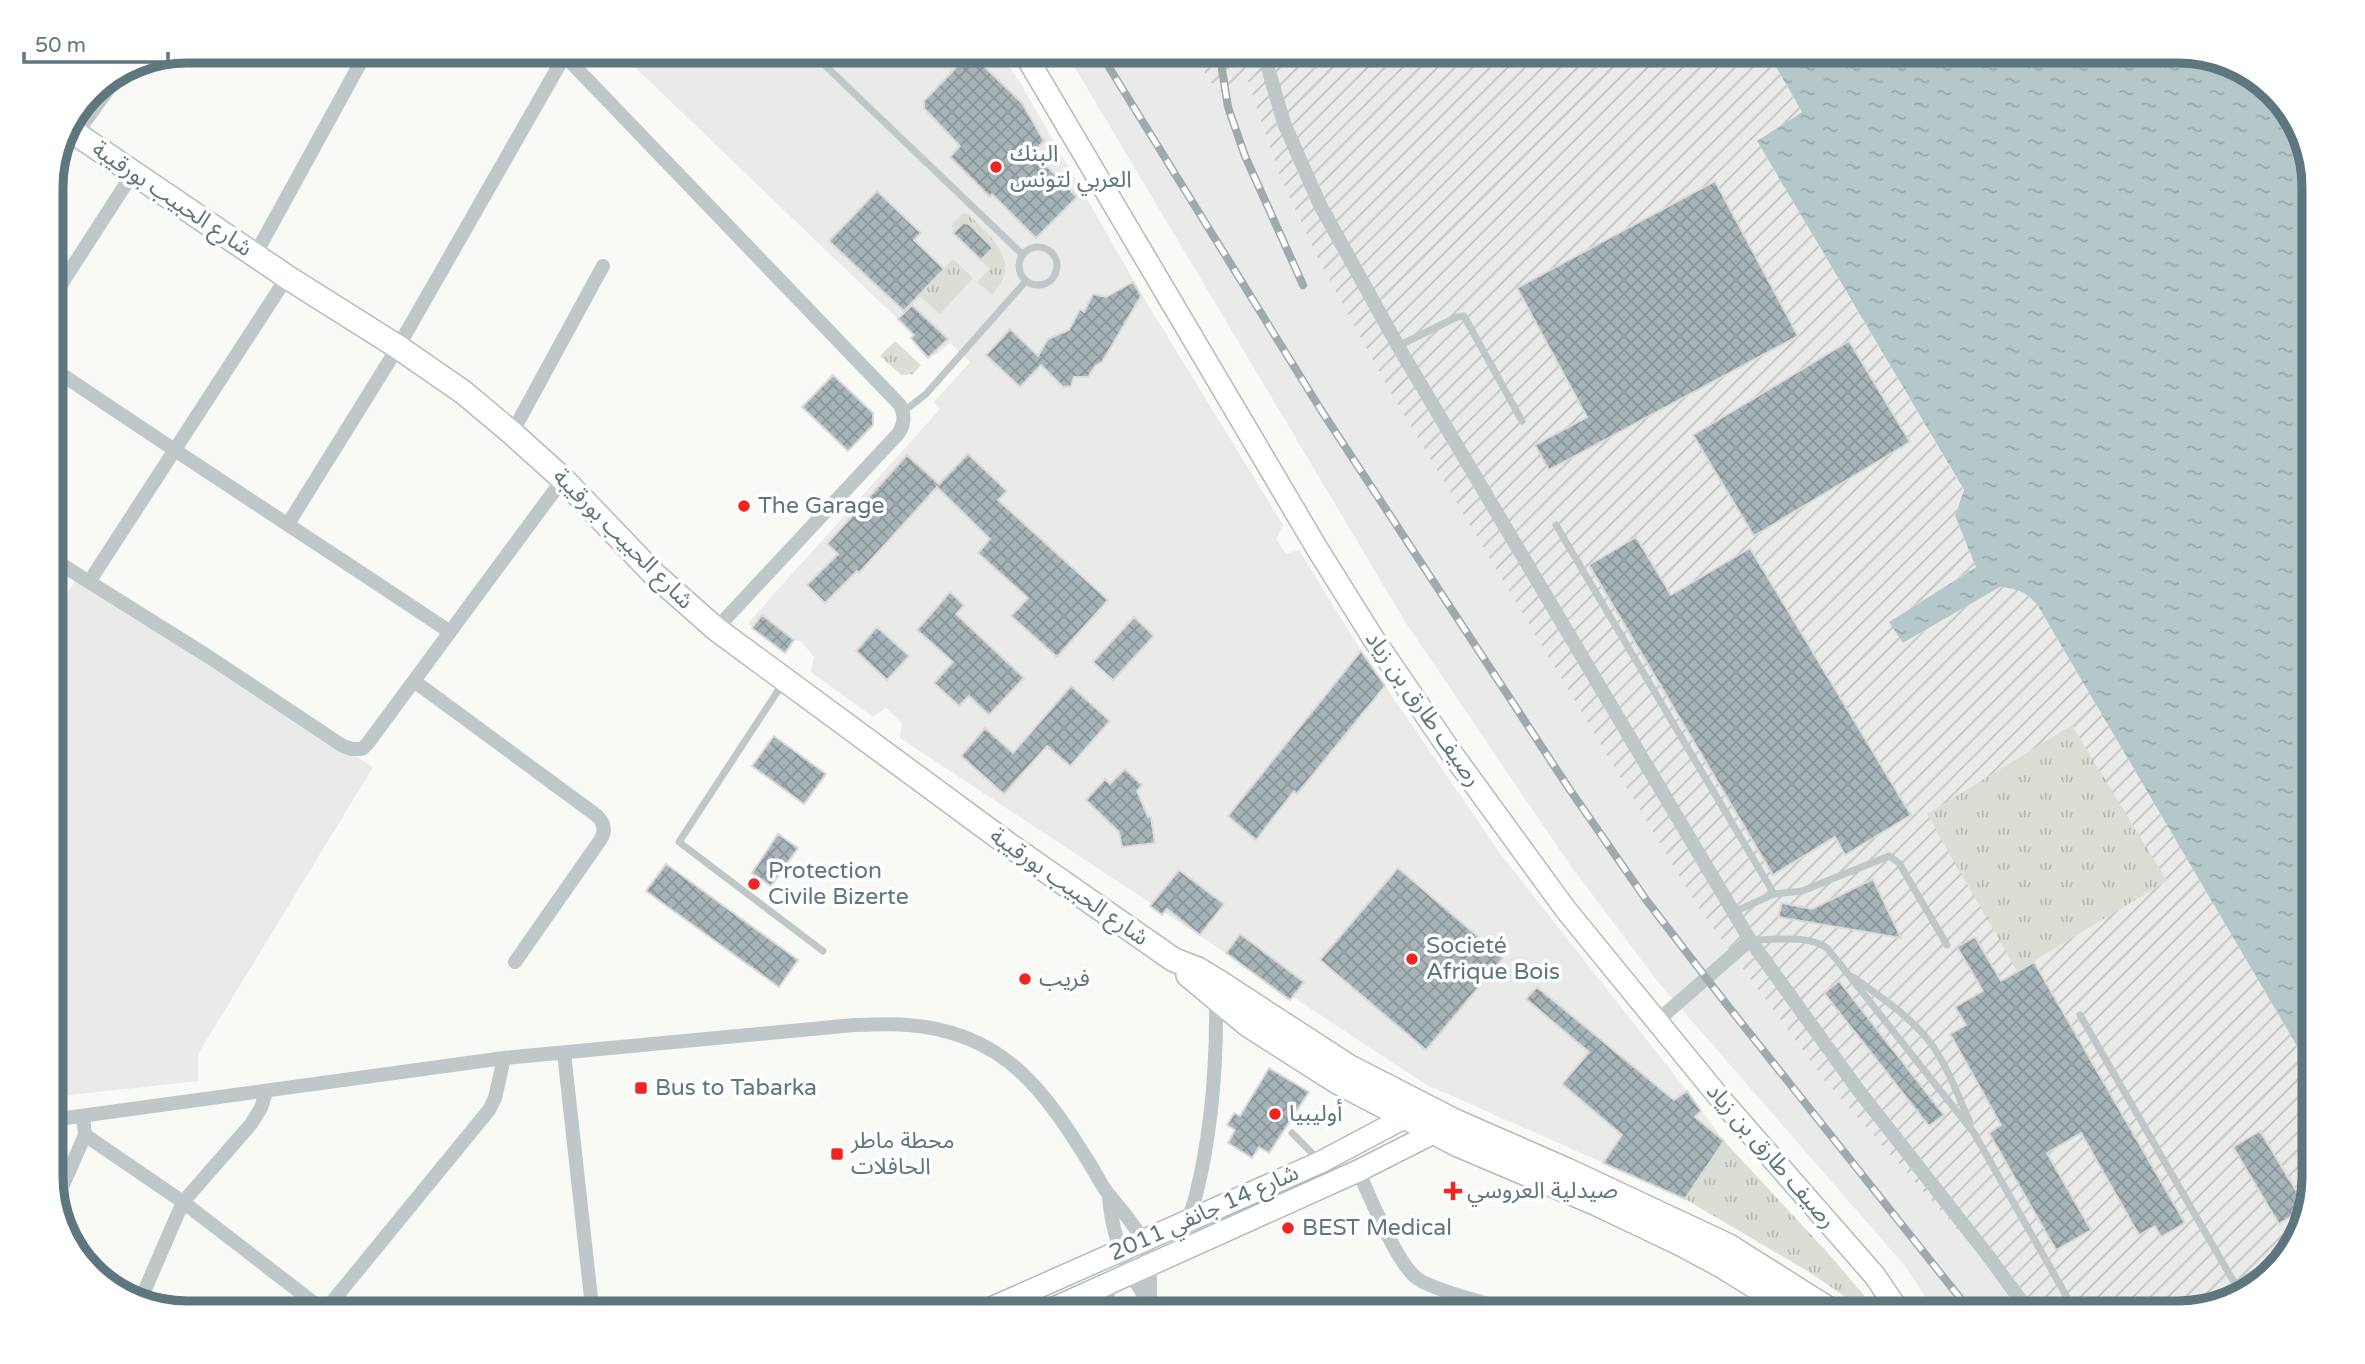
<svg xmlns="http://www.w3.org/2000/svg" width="2365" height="1364" viewBox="0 0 2365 1364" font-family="'Varela Round','Noto Sans Arabic',sans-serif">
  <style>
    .built { fill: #eaeae9 }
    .industrial { fill: url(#industrial-furrows) }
    .grass { fill: url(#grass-tufts) }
    .water { fill: url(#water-ripples) }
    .building { fill: url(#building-cross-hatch); stroke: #dbdad9; stroke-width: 2 }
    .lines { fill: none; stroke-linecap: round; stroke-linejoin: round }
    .secondary-casing { stroke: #b2bbbe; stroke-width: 24 }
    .primary-casing { stroke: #b3bbbe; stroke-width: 26 }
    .lane { stroke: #bfc7c9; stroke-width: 7 }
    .street { stroke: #bfc7c9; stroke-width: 14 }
    .secondary { stroke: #fff; stroke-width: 21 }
    .primary { stroke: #fff; stroke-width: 23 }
    .rail-casing { stroke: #9faaae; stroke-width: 8 }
    .rail { stroke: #fff; stroke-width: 5; stroke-dasharray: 16; stroke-linecap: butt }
    .poi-dot { fill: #f0251f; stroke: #fff; stroke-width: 2.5 }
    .labels { text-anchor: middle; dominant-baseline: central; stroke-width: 7; stroke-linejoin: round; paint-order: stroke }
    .poi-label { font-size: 23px; fill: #5e767e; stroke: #fff; text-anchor: start }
    .street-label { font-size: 23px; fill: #5e767e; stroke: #fff }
    .rim { fill: none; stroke: #5e767e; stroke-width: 9 }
  </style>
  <defs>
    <pattern id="industrial-furrows" width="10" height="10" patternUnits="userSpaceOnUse" patternTransform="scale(1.75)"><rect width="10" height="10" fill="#eaeae9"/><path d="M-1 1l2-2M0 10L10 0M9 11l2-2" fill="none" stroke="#c1c2c2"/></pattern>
    <pattern id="grass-tufts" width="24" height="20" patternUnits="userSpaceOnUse" patternTransform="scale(1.75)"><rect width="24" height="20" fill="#daded5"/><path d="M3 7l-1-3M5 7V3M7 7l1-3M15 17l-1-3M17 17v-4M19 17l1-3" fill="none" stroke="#b4b9b2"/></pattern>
    <pattern id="water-ripples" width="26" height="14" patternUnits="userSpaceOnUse" patternTransform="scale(1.75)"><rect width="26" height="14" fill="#b5c8c9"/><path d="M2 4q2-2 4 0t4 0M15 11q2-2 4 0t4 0" fill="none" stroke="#96a7a8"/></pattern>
    <pattern id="building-cross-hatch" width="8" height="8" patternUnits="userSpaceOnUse" patternTransform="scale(1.75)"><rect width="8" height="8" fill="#a6b3b7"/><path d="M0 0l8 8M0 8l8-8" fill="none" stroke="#8a969a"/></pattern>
  </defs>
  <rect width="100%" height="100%" fill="#f9f9f6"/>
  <path class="built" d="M618 51H999L1019 81 1148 305 1283 525 1276 539 1286 554 1299 550 1361 651 1499 852 1687 1091 1724 1141 1685 1199 1425 1084 900 738 902 723 886 708 873 717 811 672 814 657 801 641 794 640 785 653 748 623 940 409 934 402 970 362 950 343 937 354 930 356 925 354 911 338 914 335 907 328Z
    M1065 51H1191L1218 93 1246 76 1280 176 1698 907 1825 1081 2006 1284 2026 1313H1936L1905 1266 1658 982 1570 865 1406 623Z
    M76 579 373 767 198 1054V1081L51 1097V621Z"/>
  <path class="industrial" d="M1191 51H1767L1802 112 1757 141 1964 491 1955 516 1976 567 1890 621 1904 643 2000 587 2017 588 2030 596 2038 606 2314 1075V1178L2296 1245 2247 1295 2179 1313H2026L2006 1284 1825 1081 1698 907 1384 381 1317 256 1280 176 1246 76 1218 93Z"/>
  <path class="grass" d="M963 213 969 215C992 238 1023 263 992 295L977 282 990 269 981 260 992 247 969 224 963 223 953 233 952 224Z
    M953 259 973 278 940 314 918 295Z
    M895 341 921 365 913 374 901 375 880 356Z
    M2072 725 2167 881 2017 971 1927 814Z
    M1724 1141 1828 1253 1879 1313H1869L1809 1272 1685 1199Z"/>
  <path class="water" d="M1767 51H2178L2246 69 2296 118 2314 178V1075L2038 606C2027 592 2017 588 2000 587L1903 643 1889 622 1976 567 1955 516 1964 490 1757 141 1802 112Z"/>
  <path class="building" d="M970 53 1022 103 1044 141 1033 152 1077 197 1036 238 992 194 990 197 950 157 960 146 924 108V101Z
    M1715 181 1798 336 1549 470 1535 445 1587 417 1517 288Z
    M877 191 921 233 914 240 944 269 904 311 829 241Z
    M963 223 969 224 993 248 981 260 953 233Z
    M1133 282 1141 296 1102 362 1095 366 1088 377H1074L1071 386 1063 387 1041 365 1020 387 986 355 1010 329 1038 356 1048 339 1069 330 1080 309 1084 312 1093 294 1106 297Z
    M912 305 948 339 928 358 911 338 914 335 898 319Z
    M1849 341 1910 442 1754 536 1693 435Z
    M833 375 873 413V425L848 451 802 407Z
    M968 454 1007 491 998 500 1108 600 1057 657 1011 616 1028 598 978 553 990 539 937 487 859 573 857 571 825 603 807 585 838 554 827 544 907 455 939 484Z
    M1636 537 1671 595 1750 548 1911 815 1845 855 1835 837 1773 875 1589 565Z
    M950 592 964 605 956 614 1024 678 989 715 969 696 959 706 934 683 953 662 917 630Z
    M762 615 794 640 785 653 752 628Z
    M1134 617 1154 636 1113 680 1093 662Z
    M877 627 909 656 887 680 856 651Z
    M1361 651 1385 686 1297 794 1294 791 1256 840 1228 816Z
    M1071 686 1110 721 1070 766 1047 746 1004 794 961 756 985 728 1013 753Z
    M774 736 826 774 804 804 752 766Z
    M1125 769 1142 785 1137 791 1148 817H1151L1155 843 1122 847 1119 832 1086 800 1105 779 1110 784Z
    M778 834 798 848 771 886 752 873Z
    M666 864 798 960 779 987 646 891Z
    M1398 868 1503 958 1426 1050 1320 960Z
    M1179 870 1224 904 1200 935 1167 909 1162 915 1150 906Z
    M1873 879 1901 938 1778 917 1782 903 1812 909Z
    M1240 934 1304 982 1290 1000 1226 953Z
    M1975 937 2001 981 2034 962 2185 1223 2161 1237 2155 1226 2139 1235 2081 1133 2047 1153 2091 1230 2056 1250 1989 1133 2001 1125 1950 1034 1966 1025 1955 1007 1983 991 1957 947Z
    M1839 981 1944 1115 1929 1126 1824 993Z
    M1537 987 1674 1100 1687 1091 1701 1111 1695 1117 1724 1141 1685 1199 1603 1163 1622 1135 1562 1084 1589 1052 1526 999Z
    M1269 1068 1309 1092 1269 1153 1259 1147 1252 1158 1228 1143 1235 1130 1227 1125 1234 1113 1240 1116Z
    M2260 1131 2306 1207 2279 1224 2233 1147Z"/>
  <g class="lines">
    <g class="secondary-casing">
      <path id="secondary" d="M1023 51 1318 550 1373 638 1453 755 1566 910 1723 1102 1875 1276 1900 1313
        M980 1313 1321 1162 1417 1111
        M1043 1313 1358 1171 1447 1126"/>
    </g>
    <g class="primary-casing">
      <path id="primary" d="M66 127 287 277 398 347 463 392 512 433 563 479 655 575 716 629 1012 847 1174 960 1198 969 1216 980 1348 1066 1455 1121 1567 1170 1729 1246 1835 1313
        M1188 975 1248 1025 1339 1083 1458 1145 1597 1204 1681 1244 1720 1265 1798 1313"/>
    </g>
    <path class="lane" d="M810 51 1023 255
      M1019 266a19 19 0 1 1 38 0a19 19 0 1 1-38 0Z
      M1398 346 1457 317 1464 316 1522 421
      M903 412 926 394 1026 281
      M1556 525 1774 894
      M783 683 679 842 823 951
      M1734 912 1774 894 1802 891 1889 856 1899 863 1947 945
      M1752 940C1774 940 1810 934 1828 949L1974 1133 2076 1313
      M1853 977C1880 997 1912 1017 1932 1045 1948 1068 1959 1097 1970 1123
      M2080 1015 2235 1284
      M1292 1133 1318 1159
      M2197 1308 2290 1251"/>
    <path class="street" d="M560 51 900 405C905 416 905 423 898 434L716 629
      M1263 51 1284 123 1320 205 1398 346 1750 940 1859 1091 1986 1253 2030 1313
      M76 134 123 69
      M255 255 367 51
      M51 300 133 173
      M51 367C183 457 317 543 450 632
      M512 433 603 266
      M288 524 398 347 565 55
      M51 558 209 657 343 746 352 749H362L368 743 563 479
      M89 582 287 277
      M414 681 596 815C604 822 606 830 601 839L515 962
      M1656 1022 1750 940
      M564 1053 591 1298 589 1313
      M83 1117 85 1135 183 1202 327 1313
      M51 1120 504 1058 854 1025C872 1025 890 1023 908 1025 1006 1032 1046 1093 1093 1169 1098 1178 1103 1188 1110 1196 1129 1219 1144 1234 1149 1265 1151 1281 1149 1297 1151 1313
      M1358 1171C1370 1196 1397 1265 1418 1279 1436 1291 1504 1309 1526 1313
      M1109 1196C1112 1236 1125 1270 1149 1302
      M56 1201 85 1135
      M1176 1252C1183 1233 1191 1214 1196 1195 1212 1131 1217 1061 1216 995
      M140 1301 183 1202 251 1124 261 1108 266 1092
      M323 1313 489 1110 495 1098 504 1058
      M1106 1313 1109 1282"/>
    <use href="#secondary" class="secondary"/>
    <use href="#primary" class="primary"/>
    <g class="rail-casing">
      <path id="rail" d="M1099 51 1321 410 1568 787 1647 901 1724 1001 1972 1313
        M1219 51 1228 107 1245 156 1303 285"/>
    </g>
    <use href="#rail" class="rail"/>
  </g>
  <g class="poi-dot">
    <circle cx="996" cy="167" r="7"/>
    <circle cx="744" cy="506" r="7"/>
    <circle cx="754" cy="884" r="7"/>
    <circle cx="1412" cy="959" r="7"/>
    <circle cx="1025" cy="979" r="7"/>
    <rect x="634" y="1081" width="14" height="14" rx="3.5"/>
    <circle cx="1275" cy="1114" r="7"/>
    <rect x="830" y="1147" width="14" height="14" rx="3.5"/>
    <path d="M1449.5 1180.5h7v7h7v7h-7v7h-7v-7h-7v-7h7z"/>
    <circle cx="1288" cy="1228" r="7"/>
  </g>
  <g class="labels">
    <g class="poi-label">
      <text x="1010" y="154">البنك<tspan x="1010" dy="26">العربي لتونس</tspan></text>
      <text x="758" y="506">The Garage</text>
      <text x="768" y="871">Protection<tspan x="768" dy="26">Civile Bizerte</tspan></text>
      <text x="1426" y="946">Societé<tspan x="1426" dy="26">Afrique Bois</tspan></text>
      <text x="1039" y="979">فريب</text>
      <text x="655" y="1088">Bus to Tabarka</text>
      <text x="1289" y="1114">أوليبيا</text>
      <text x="851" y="1141">محطة ماطر<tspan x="851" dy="26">الحافلات</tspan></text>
      <text x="1467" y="1191">صيدلية العروسي</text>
      <text x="1302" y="1228">BEST Medical</text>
    </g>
    <g class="street-label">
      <text transform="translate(172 199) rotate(34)">شارع الحبيب بورقيبة</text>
      <text transform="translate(623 539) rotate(45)">شارع الحبيب بورقيبة</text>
      <text transform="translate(1423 709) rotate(55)">رصيف طارق بن زياد</text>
      <text transform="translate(1069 887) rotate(35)">شارع الحبيب بورقيبة</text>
      <text transform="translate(1771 1156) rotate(49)">رصيف طارق بن زياد</text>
      <text transform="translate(1204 1213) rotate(-24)">شارع 14 جانفي 2011</text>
    </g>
  </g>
  <path d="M0 0H2365V1364H0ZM187 63H2178A124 124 0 0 1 2302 187V1177A124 124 0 0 1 2178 1301H187A124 124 0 0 1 63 1177V187A124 124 0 0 1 187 63Z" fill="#fff" fill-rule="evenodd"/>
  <path class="rim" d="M187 63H2178A124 124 0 0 1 2302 187V1177A124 124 0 0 1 2178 1301H187A124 124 0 0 1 63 1177V187A124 124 0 0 1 187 63Z"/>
  <path d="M24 52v10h144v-10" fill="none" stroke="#5e767e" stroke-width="3.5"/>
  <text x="35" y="52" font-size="21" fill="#5e767e" stroke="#ffffff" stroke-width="5" paint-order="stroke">50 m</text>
</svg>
